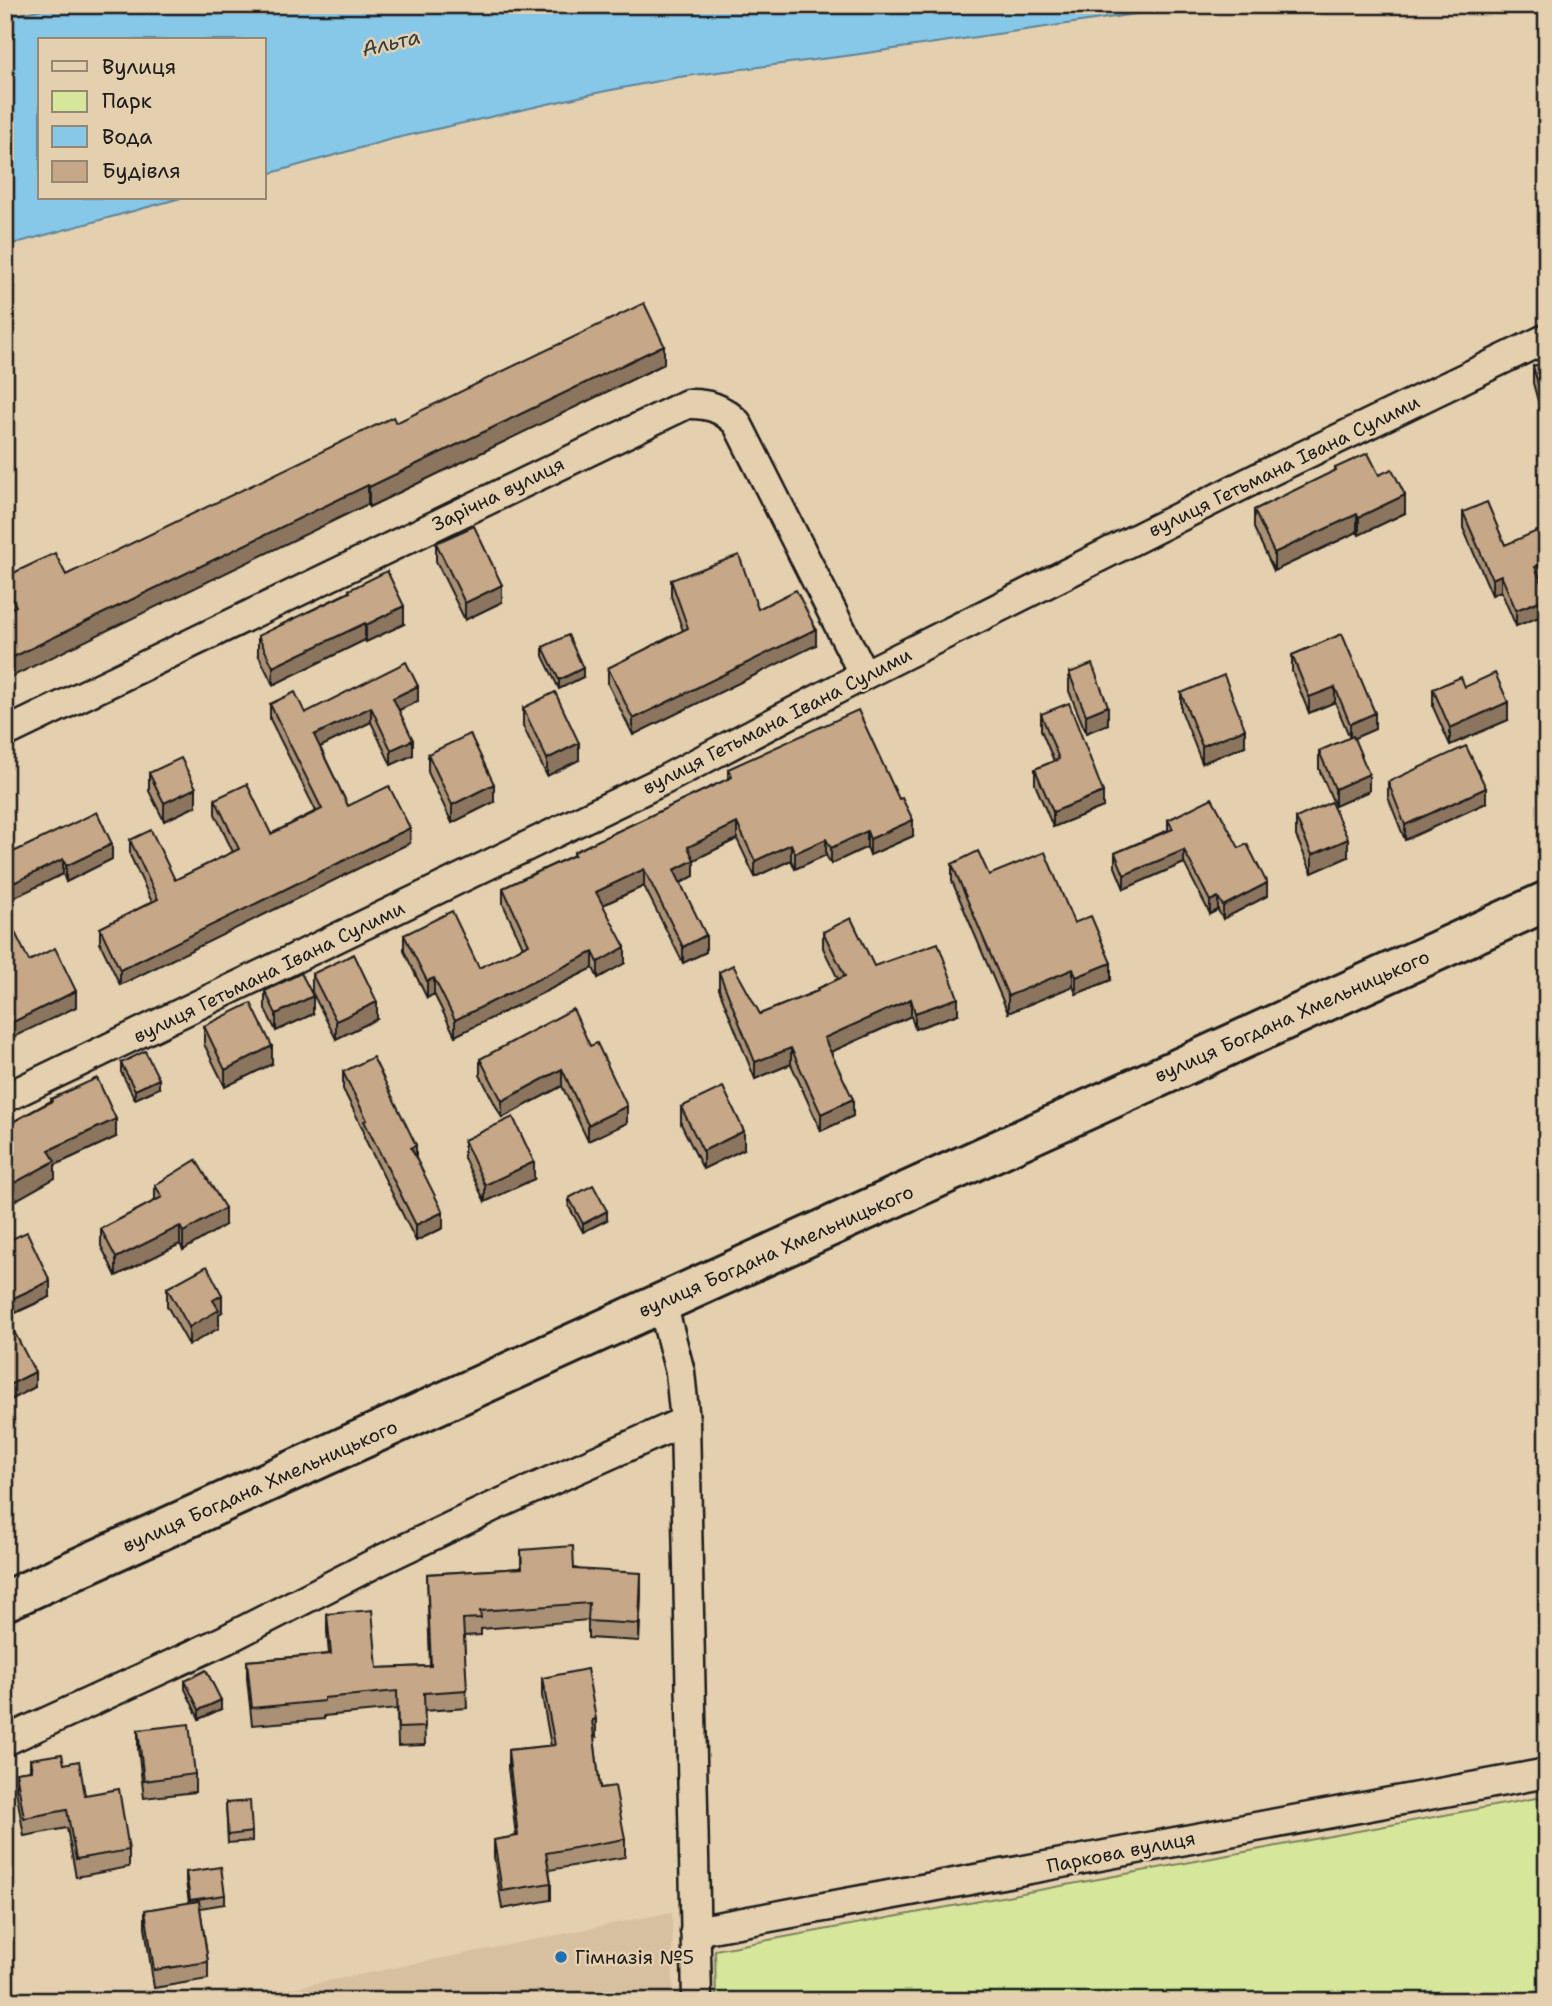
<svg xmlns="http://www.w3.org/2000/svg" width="1552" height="2006" viewBox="0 0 1552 2006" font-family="'Shantell Sans',sans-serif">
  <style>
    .built { fill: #d7c09f }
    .green { fill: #d6e79b; stroke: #79825c; stroke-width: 2 }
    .water { fill: #87c8e8; stroke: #5c8396; stroke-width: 2 }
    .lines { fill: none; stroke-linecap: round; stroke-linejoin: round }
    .street-casing { stroke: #1c1c1c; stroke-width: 33 }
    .secondary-casing { stroke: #1c1c1c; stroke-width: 44 }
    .street { stroke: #e4cfae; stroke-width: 28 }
    .secondary { stroke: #e4cfae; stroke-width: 38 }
    .wall { fill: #aa9074; stroke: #1c1c1c; stroke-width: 2 }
    .shaded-wall { fill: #8b755e; stroke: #1c1c1c; stroke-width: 2 }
    .building { fill: #c6a787; stroke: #1c1c1c; stroke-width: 2 }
    .poi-dot { fill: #1f6fb2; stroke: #e4cfae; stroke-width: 2.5 }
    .labels { text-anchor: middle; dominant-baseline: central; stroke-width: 5; stroke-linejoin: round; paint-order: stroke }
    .street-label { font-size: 19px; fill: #1c1c1c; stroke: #e4cfae }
    .poi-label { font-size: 19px; fill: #1c1c1c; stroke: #e4cfae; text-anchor: start }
    .water-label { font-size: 21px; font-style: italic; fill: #313e45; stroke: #e4cfae }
  </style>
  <rect width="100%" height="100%" fill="#e4cfae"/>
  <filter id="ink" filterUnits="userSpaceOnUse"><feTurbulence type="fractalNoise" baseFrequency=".0143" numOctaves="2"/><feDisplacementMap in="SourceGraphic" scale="14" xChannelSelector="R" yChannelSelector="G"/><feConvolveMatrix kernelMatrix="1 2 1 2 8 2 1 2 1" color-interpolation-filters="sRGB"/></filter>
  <g filter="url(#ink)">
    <path class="built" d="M672 1912 673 2001H229Z"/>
    <path class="green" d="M1547 1796V2001H716L715 1950Z"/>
    <path class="water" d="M62 5H1197L853 55 679 77 601 92 392 139 264 175V40H40V198H181L5 246V17Z"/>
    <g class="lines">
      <g class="street-casing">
        <path id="street" d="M5 733 687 404C708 403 722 408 737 423L864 675
          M5 1098 664 780 864 675 1263 475 1547 338
          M662 1303 680 1372 685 1421 697 2001
          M5 1741 225 1640 381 1560 490 1508 685 1421
          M695 1931 1547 1773"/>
      </g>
      <g class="secondary-casing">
        <path id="secondary" d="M5 1601 1547 901"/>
      </g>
      <use href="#street" class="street"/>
      <use href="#secondary" class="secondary"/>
    </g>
    <path class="wall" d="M1547 362 1545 426 1533 383V366Z
      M664 364 369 507 368 504 8 610 5 604V577L66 575 396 423Z
      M1335 468 1379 475 1405 513 1359 535 1357 532 1274 571 1254 528V510L1335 471Z
      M1463 512 1505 545 1540 580 1547 595V614L1516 626 1501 591 1492 595 1463 528Z
      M436 543 502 602 465 620 436 561Z
      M671 580 758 609 816 645 633 735 608 684V668L683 631 671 596Z
      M349 590 404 624 366 642 365 640 273 685 258 654V636L349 592Z
      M1342 634 1375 729 1354 738 1369 791 1335 806 1319 769V751L1350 738 1335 702 1309 713 1292 671V655Z
      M543 647 583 677 559 689 543 656Z
      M1069 673 1108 724 1086 733 1069 691Z
      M1465 687 1508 720 1450 745 1433 707V689Z
      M1181 693 1245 746 1202 763 1181 710Z
      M418 701 399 710 413 755 391 765 371 722 320 747 348 806 410 843 120 985 100 943V928L152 902 130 855V840L175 880 233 852 215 814V799L271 834 316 811 270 719V704L305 713Z
      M523 708 579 760 547 776 523 726Z
      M1041 714 1103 807 1053 827 1035 784V769L1054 761 1041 730Z
      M428 754 494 802 452 823 428 772Z
      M728 769 913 836 870 855 867 847 831 864 826 855 795 869 791 860 755 877 737 839 694 860V876L681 883 706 952 683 963 644 886 603 905 625 963 598 978 593 968 455 1036 434 994 427 998 404 951V935L479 968 523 947 503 904V888L574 855V852L728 779Z
      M149 773 196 806 164 821 149 791Z
      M1388 782 1486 803 1405 840 1388 797Z
      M1296 818 1348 857 1312 873 1296 836Z
      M1168 820 1267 896 1223 919 1218 910 1210 914 1184 863 1124 889 1115 867V853L1168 830Z
      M5 856 112 859 66 882 63 874Z
      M952 864 989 875 1074 923 1111 980 1076 994 1073 986 1008 1013 952 881Z
      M823 932 874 966 958 1014 915 1029 911 1016 831 1052 853 1116 821 1131 791 1064 755 1079 719 989V972L760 1014 817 991V989L838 979 823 948Z
      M312 974 377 1019 336 1039 312 992Z
      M265 991 313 1014 276 1031 265 1009Z
      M204 1026 272 1064 225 1087 204 1044Z
      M590 1046 627 1123 588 1141 562 1086 502 1118 480 1075V1059Z
      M121 1063 159 1088 135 1099 121 1072Z
      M343 1072 443 1228 416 1241 364 1137V1131L343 1089Z
      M51 1099 116 1137 55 1165V1178L5 1206V1126L51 1101Z
      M681 1107 744 1149 703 1169 681 1124Z
      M464 1140 534 1179 485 1202 464 1158Z
      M155 1185 225 1225 183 1250 180 1244 116 1276 101 1246V1229L155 1201Z
      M569 1198 607 1220 583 1232 569 1207Z
      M5 1242 50 1297 7 1317 35 1387 5 1403 6 1260Z
      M167 1288 222 1312 219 1314V1328L189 1345 167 1306Z
      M521 1550 641 1590 639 1641 588 1638V1620L481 1629V1635L464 1636 467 1708 424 1711 425 1745 398 1746 397 1709 324 1716V1719L252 1725 247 1678V1661L329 1654 327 1632V1614L377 1668 430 1666 427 1574 521 1568Z
      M542 1678 596 1737H594L600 1788 625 1839V1857L549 1870 551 1883V1900L502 1909 494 1857V1840L516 1836 508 1768V1750L551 1746 542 1696Z
      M185 1681 221 1709 199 1719 185 1689Z
      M138 1730 195 1774V1792L144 1798 138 1748Z
      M30 1759 64 1764 85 1795 129 1850V1867L76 1877 67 1828 24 1836 16 1790V1772L30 1770Z
      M226 1803 252 1832V1841L228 1843Z
      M186 1872 225 1895V1904L200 1908 208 1962V1979L154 1988 145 1927V1910L189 1903 186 1881Z"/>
    <path class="shaded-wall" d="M664 345V364L369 507V487Z
      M1547 407V425L1545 426V408Z
      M368 485V504L5 680V661Z
      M1405 495V513L1359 535V517Z
      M1357 514V532L1274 571V553Z
      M1547 561V577L1535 583V567Z
      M1501 575V591L1492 595V579Z
      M502 585V602L465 620V603Z
      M1547 598V614L1516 626V610Z
      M404 606V624L366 642V625Z
      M365 623V640L273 685V667Z
      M816 629V645L633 735V719Z
      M583 668V677L559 689V680Z
      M418 686V701L393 713V698Z
      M1335 687V702L1309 713V697Z
      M1508 702V720L1450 745V728Z
      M1108 706V724L1086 733V715Z
      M371 707V722L314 750V735Z
      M1375 713V729L1350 740V724Z
      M1245 729V746L1202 763V746Z
      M413 740V755L391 765V750Z
      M579 743V760L547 776V759Z
      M1369 774V791L1335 806V789Z
      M494 784V802L452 823V805Z
      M196 788V806L164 821V803Z
      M1486 788V803L1405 840V825Z
      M1103 792V807L1053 827V812Z
      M913 820V836L870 855V839Z
      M737 823V839L688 863V847Z
      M410 828V843L120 985V970Z
      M867 831V847L831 864V848Z
      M826 839V855L795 869V853Z
      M1348 839V857L1312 873V855Z
      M112 844V859L66 882V866Z
      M791 844V860L755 877V861Z
      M1184 850V863L1124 889V875Z
      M63 859V874L5 902V887Z
      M694 860V876L674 886V870Z
      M644 869V886L596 908V892Z
      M1267 883V896L1223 919V906Z
      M1218 897V910L1210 914V901Z
      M706 935V952L683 963V947Z
      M625 947V963L598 978V962Z
      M593 952V968L455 1036V1020Z
      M1111 963V980L1076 994V977Z
      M1073 969V986L1008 1013V996Z
      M434 978V994L427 998V981Z
      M76 991V1007L5 1041V1026Z
      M313 996V1014L276 1031V1014Z
      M958 998V1014L915 1029V1013Z
      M911 999V1016L824 1055V1038Z
      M377 1002V1019L336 1039V1021Z
      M272 1046V1064L225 1087V1070Z
      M791 1048V1064L755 1079V1062Z
      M562 1069V1086L502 1118V1101Z
      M159 1079V1088L135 1099V1090Z
      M853 1099V1116L821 1131V1114Z
      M627 1106V1123L588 1141V1125Z
      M116 1119V1137L55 1165V1178L5 1206V1188L49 1150Z
      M744 1131V1149L703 1169V1151Z
      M416 1145V1161L411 1148Z
      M534 1162V1179L485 1202V1185Z
      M225 1208V1225L183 1250V1232Z
      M607 1211V1220L583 1232V1224Z
      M443 1212V1228L416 1241V1225Z
      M180 1226V1244L116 1276V1258Z
      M50 1281V1297L5 1317V1302Z
      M222 1295V1312L219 1314V1328L189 1345V1327L213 1300Z
      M35 1372V1387L5 1403V1387Z
      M641 1573V1590L639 1641V1624Z
      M221 1700V1709L199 1719V1710Z
      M596 1719V1737L592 1738V1720Z"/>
    <path class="building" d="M644 303 664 345 369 487 368 485 5 661V611L16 606 5 584V577L55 553 66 575 393 417 396 423Z
      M1547 362V407L1545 408 1533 366Z
      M1368 453 1379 475 1392 469 1405 495 1359 517 1357 514 1274 553 1254 510 1336 470 1335 468Z
      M1487 502 1505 545 1537 531 1547 554V561L1535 567 1547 595V598L1516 610 1501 575 1492 579 1463 512Z
      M474 526 502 585 465 603 436 543Z
      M739 555 758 609 796 590 816 629 633 719 608 668 688 628 671 580Z
      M387 571 404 606 366 625 365 623 273 667 258 636 350 592 349 590Z
      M1342 634 1375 713 1350 724 1335 687 1309 697 1292 655Z
      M568 635 583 668 559 680 543 647Z
      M406 662 418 686 393 698 413 740 391 750 371 707 314 735 348 806 389 786 410 828 120 970 100 928 158 899 130 840 151 830 175 880 239 849 215 799 247 784 271 834 322 809 270 704 295 692 305 713Z
      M1092 664 1108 706 1086 715 1069 673Z
      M1495 673 1508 702 1450 728 1433 689 1461 677 1465 687Z
      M1224 675 1245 729 1202 746 1181 693Z
      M555 692 579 743 547 759 523 708Z
      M1069 703 1103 792 1053 812 1035 769 1059 759 1041 714Z
      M858 710 899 799 902 798 913 820 870 839 867 831 831 848 826 839 795 853 791 844 755 861 737 823 688 847 694 860 674 870 706 935 683 947 644 869 596 892 625 947 598 962 593 952 455 1020 434 978 427 981 404 935 452 911 479 968 529 944 503 888 575 855 574 852 732 777 728 769Z
      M470 734 494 784 452 805 428 754Z
      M1353 736 1369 774 1335 789 1319 751Z
      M1466 746 1486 788 1405 825 1388 782Z
      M181 758 196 788 164 803 149 773Z
      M1212 798 1239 848 1247 844 1267 883 1223 906 1218 897 1210 901 1184 850 1124 875 1115 853 1173 829 1168 820Z
      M1331 802 1348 839 1312 855 1296 818Z
      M97 812 112 844 66 866 63 859 5 887V856Z
      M978 851 989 875 1045 852 1074 923 1091 916 1111 963 1076 977 1073 969 1008 996 952 864Z
      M5 912 29 961 55 948 76 991 5 1026Z
      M851 918 874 966 938 943 958 998 915 1013 911 999 824 1038 853 1099 821 1114 791 1048 755 1062 719 972 733 965 760 1014 818 991 817 989 845 976 823 932Z
      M354 954 377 1002 336 1021 312 974Z
      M301 973 313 996 276 1014 265 991Z
      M251 1003 272 1046 225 1070 204 1026Z
      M573 1009 590 1046 597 1043 627 1106 588 1125 562 1069 502 1101 480 1059Z
      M145 1051 159 1079 135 1090 121 1063Z
      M373 1057 416 1145 411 1148 443 1212 416 1225 364 1121 367 1120 343 1072Z
      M97 1078 116 1119 49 1150 55 1161 5 1188V1149L12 1145 5 1134V1126L52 1101 51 1099Z
      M723 1087 744 1131 703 1151 681 1107Z
      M513 1117 534 1162 485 1185 464 1140Z
      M196 1160 225 1208 183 1232 180 1226 116 1258 101 1229 162 1197 155 1185Z
      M593 1185 607 1211 583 1224 569 1198Z
      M27 1232 50 1281 5 1302V1260L12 1257 5 1242Z
      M207 1266 222 1295 213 1300 219 1310 189 1327 167 1288Z
      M5 1314 35 1372 5 1387Z
      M573 1546 574 1569 641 1573 639 1624 588 1621 589 1603 480 1611 481 1618 463 1619 467 1690 424 1693 425 1727 398 1728 397 1691 324 1698V1701L252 1708 247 1661 331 1654 327 1614 372 1610 377 1668 431 1666 427 1574 522 1568 521 1550Z
      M587 1669 596 1719 592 1720 600 1788 615 1786 625 1839 546 1853 551 1883 502 1891 494 1840 518 1836 508 1750 555 1745 542 1678Z
      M206 1670 221 1700 199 1710 185 1681Z
      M189 1724 195 1774 144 1781 138 1730Z
      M62 1754 64 1764 79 1761 85 1795 119 1789 129 1850 76 1859 67 1810 24 1818 16 1772 32 1770 30 1759Z
      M250 1801 252 1832 228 1835 226 1803Z
      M221 1867 225 1895 190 1900 186 1872Z
      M199 1901 208 1962 154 1970 145 1910Z"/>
  </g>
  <circle class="poi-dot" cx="561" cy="1957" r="7"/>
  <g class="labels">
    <g class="street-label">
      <text transform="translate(1284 466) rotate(-26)">вулиця Гетьмана Івана Сулими</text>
      <text transform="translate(498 494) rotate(-26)">Зарічна вулиця</text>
      <text transform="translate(777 721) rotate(-27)">вулиця Гетьмана Івана Сулими</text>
      <text transform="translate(269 972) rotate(-26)">вулиця Гетьмана Івана Сулими</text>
      <text transform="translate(1292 1016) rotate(-24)">вулиця Богдана Хмельницького</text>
      <text transform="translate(776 1251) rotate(-24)">вулиця Богдана Хмельницького</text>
      <text transform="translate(260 1486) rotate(-24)">вулиця Богдана Хмельницького</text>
      <text transform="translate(1121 1852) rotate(-11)">Паркова вулиця</text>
    </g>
    <g class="poi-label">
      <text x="575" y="1957">Гімназія №5</text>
    </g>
    <g class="water-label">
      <text transform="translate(391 43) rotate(-13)">Альта</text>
    </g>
  </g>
  <rect width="1552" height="2006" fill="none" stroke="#e4cfae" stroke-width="28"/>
  <rect x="14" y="14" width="1524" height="1978" fill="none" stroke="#1c1c1c" stroke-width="2.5" filter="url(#ink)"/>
  <rect x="38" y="38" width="228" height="161" fill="#e4cfae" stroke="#948774" stroke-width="2"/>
  <rect x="52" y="61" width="35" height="10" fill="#e4cfae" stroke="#948774" stroke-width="2"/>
  <text x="102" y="74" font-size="21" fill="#1c1c1c">Вулиця</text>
  <rect x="52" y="91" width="35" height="21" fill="#d6e79b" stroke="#948774" stroke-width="2"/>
  <text x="102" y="108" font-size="21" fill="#1c1c1c">Парк</text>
  <rect x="52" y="126" width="35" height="21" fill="#87c8e8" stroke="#948774" stroke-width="2"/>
  <text x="102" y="144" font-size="21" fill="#1c1c1c">Вода</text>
  <rect x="52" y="161" width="35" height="21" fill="#c6a787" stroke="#948774" stroke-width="2"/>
  <text x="102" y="178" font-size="21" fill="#1c1c1c">Будівля</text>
</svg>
